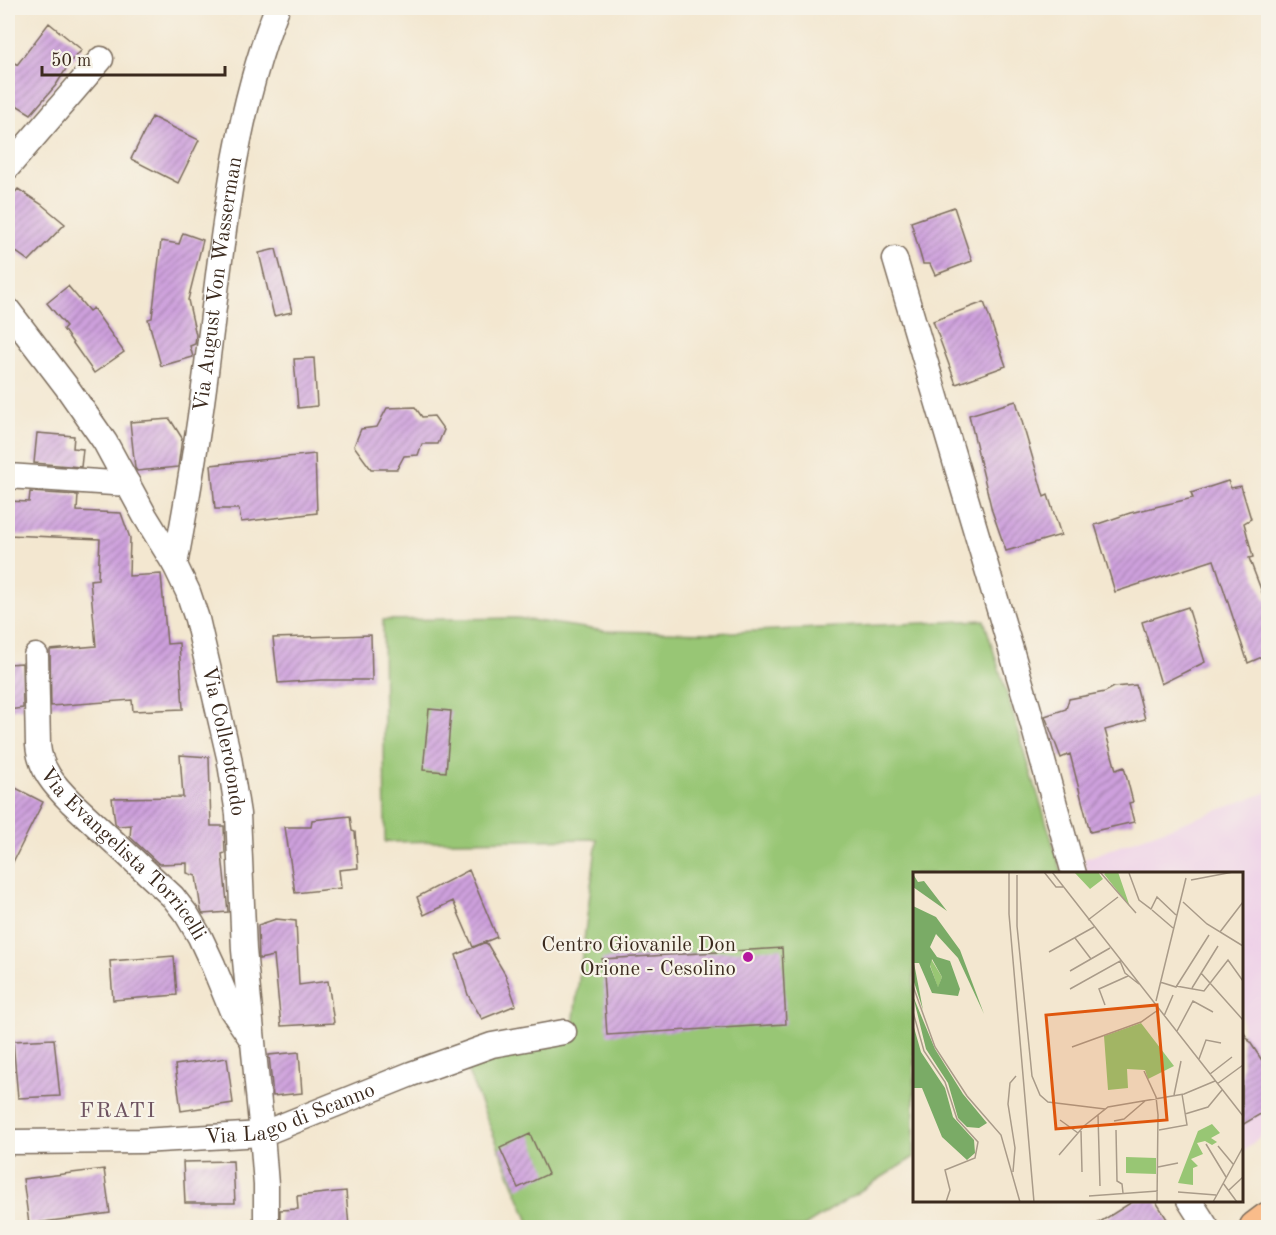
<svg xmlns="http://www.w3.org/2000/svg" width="1276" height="1235" viewBox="0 0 1276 1235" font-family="'Old Standard TT',serif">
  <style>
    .built { fill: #eed0e8 }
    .garden { fill: #98c674; stroke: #6a7849; stroke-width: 1.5 }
    .building { fill: url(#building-hatch) }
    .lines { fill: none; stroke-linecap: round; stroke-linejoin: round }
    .street-casing { stroke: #7b6c5c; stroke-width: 27 }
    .primary-casing { stroke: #7b6c5c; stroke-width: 36 }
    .street { stroke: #fff; stroke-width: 24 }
    .primary { stroke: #f9bc8a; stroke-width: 33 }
    .poi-dot { fill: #b5179e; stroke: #f7f3e8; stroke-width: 2 }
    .labels { text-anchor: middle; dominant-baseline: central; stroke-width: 4.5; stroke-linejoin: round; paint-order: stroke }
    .street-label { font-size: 21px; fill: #3b2a1e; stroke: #f7f3e8 }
    .poi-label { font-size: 21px; fill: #3b2a1e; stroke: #f7f3e8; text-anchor: end }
    .neighbourhood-label { font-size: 22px; letter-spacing: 1.5px; fill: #6e5361; stroke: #f7f3e8 }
    .inset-road { fill: none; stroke: #a99b89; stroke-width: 1.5 }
    .view { fill: #df570d; fill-opacity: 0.15; stroke: #df570d; stroke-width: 3 }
    .inset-edge { fill: none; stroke: #3b2a1e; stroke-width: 3 }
  </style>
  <defs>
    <pattern id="building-hatch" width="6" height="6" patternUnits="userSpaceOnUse" patternTransform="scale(1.5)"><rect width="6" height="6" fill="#cea0dd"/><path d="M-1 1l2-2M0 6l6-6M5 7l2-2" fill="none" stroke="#a883b3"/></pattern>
  </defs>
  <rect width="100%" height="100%" fill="#f7f3e8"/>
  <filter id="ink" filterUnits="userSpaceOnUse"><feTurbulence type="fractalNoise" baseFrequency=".0167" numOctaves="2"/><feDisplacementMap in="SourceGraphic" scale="12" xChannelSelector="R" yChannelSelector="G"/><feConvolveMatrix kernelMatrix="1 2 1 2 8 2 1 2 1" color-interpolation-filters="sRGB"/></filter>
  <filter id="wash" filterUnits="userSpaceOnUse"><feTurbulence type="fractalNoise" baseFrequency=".008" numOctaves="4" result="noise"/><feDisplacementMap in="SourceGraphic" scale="24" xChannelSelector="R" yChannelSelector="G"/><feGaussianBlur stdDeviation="1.35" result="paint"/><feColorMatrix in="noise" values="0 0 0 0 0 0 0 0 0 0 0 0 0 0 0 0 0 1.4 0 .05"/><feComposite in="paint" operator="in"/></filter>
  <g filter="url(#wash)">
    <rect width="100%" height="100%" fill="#f3e7d0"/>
    <path class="built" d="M1268 792V1129L1242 1153V874L1087 873 1084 859Z"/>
    <path class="garden" d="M517 618 605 631 714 633 984 620 1062 873 914 874V1157L803 1227H531L465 1065 571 1041 597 839 385 842 383 620Z"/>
    <g id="blocks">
      <path class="building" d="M49 23 82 50 71 61 56 85 31 114 8 100V57L17 65Z
        M152 117 199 140 178 183 131 159Z
        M18 189 41 204 65 224 29 261 8 246V200Z
        M954 207 972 261 935 275 930 264H923L911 222Z
        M183 233 203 240 188 300 196 335 195 344 190 346 193 357 161 366 148 319 152 318 161 241 179 244Z
        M276 249 292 312 274 316 259 253Z
        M68 286 89 311 93 308 124 352 94 373 63 329 66 326 47 303Z
        M984 302 1006 366 956 384 933 321Z
        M314 358 317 406 298 408 294 359Z
        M1016 401 1044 497 1048 495 1061 535 1006 551 992 511 969 415Z
        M415 407 422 417 434 416 444 430 438 444H422L418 455 404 456 397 469H371L354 446 361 429 377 427 387 408Z
        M170 419 182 438 178 467 137 471 135 468 130 422Z
        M37 433 74 436 73 448 83 449 81 467 34 463Z
        M315 454 317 513 241 522 239 509H215L211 465Z
        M1228 481 1231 488 1241 486 1251 519 1244 523 1253 557 1249 558 1265 600H1269V654L1248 663 1214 560 1115 592 1095 525 1130 513 1193 498 1191 493Z
        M30 492 78 495 77 511 121 513 130 538 129 576 161 574 167 644 179 643 183 709 133 711 132 700 51 706 50 650 96 646 90 580 98 579 100 539 8 535V501L29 502Z
        M1188 607 1205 662 1161 684 1142 622Z
        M371 635 372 680H321L278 683 273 638Z
        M22 663 23 708 8 710V664Z
        M1136 685 1145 719 1105 730 1116 770 1124 767 1133 802 1129 803 1134 822 1090 832 1070 754 1061 758 1045 716 1066 709 1069 699 1105 692 1114 687Z
        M429 709 451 711 446 772 423 770Z
        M180 755 209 757 211 826H224L225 853 222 854 228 912 203 914 201 910 196 876 187 873V863L159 864 130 837 131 825 118 826 115 823 112 798 183 797Z
        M8 784 43 802 8 872Z
        M350 816 352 831 355 832 358 868 339 870 341 888 295 893 285 827H311L312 820Z
        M469 870 497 937 473 947 453 901 424 915 417 897Z
        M276 919 296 921 299 985 328 981 334 1023 281 1026 274 956 259 959 258 925Z
        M486 942 505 974 516 1005 482 1019 468 995 456 955Z
        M782 948 786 1024 607 1035 602 959Z
        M174 956 177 995 113 1000 110 961Z
        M1242 1030 1269 1071V1109L1242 1125Z
        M54 1039 60 1096 18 1098 13 1041Z
        M299 1052 302 1093 273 1096 269 1055Z
        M227 1058 233 1103 181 1111 175 1065Z
        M530 1134 548 1174 518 1188 500 1148Z
        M233 1161 235 1203H185L183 1162Z
        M104 1169 110 1213 29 1224 23 1179Z
        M346 1191 349 1227H280V1210L298 1209 297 1196Z
        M1135 1200H1155L1172 1227H1092Z"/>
    </g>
  </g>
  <g filter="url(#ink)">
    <use href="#blocks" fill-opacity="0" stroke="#7b6c5c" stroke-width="1.5"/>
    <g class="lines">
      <g class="street-casing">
        <g id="street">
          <path d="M8 167 101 59"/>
          <path d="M895 259 1028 707 1074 874"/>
          <path id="s1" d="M8 310 66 386 105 442 145 516 175 565 188 592 197 619 229 757 238 814 244 950 262 1134 266 1185V1228"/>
          <path d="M8 476 128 484"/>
          <path id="s2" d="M175 565C187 501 198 437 206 372 222 249 231 124 277 8"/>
          <path id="s3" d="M36 656 38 745C40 769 54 785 71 802L173 897 187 915 200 937 213 965 231 1009 250 1037"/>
          <path id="s4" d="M8 1142 141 1141 262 1134 411 1074 492 1045 564 1032"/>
          <path d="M1189 1200 1207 1228"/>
        </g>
      </g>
      <g class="primary-casing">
        <path id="primary" d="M1256 1228 1268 1219"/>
      </g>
      <use href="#street" class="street"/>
      <use href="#primary" class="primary"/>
    </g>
  </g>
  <circle class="poi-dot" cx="748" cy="957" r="6"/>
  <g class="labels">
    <g class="street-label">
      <text stroke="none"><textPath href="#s2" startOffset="284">Via August Von Wasserman</textPath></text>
      <text stroke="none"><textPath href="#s1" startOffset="489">Via Collerotondo</textPath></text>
      <text stroke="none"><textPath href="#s3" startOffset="230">Via Evangelista Torricelli</textPath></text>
      <text stroke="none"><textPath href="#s4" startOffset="286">Via Lago di Scanno</textPath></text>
    </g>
    <g class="poi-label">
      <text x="736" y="945">Centro Giovanile Don<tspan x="736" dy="24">Orione - Cesolino</tspan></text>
    </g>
    <g class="neighbourhood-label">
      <text x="118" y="1111">FRATI</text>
    </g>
  </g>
  <g transform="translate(913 872)">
    <rect width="330" height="330" fill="#f3e7d0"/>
    <path d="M161 0H185L190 7 177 17ZM194 0H205L217 35 191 2ZM18 87 29 105 25 116 17 93ZM299 252 307 261 298 266 304 270 299 273 292 269 284 271 290 282 278 287 285 294 280 296V313L265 311 285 259Z" fill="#98c674"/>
    <path d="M0 2 5 10 11 9 34 39 0 15ZM0 34 23 45 47 78 71 142 45 86 23 62 17 75 24 85 37 89 47 117 45 124 19 121 6 91H1L10 138 0 107ZM19 87 29 105 25 115 17 94ZM0 124 22 177 50 222 74 251 66 256 54 255 45 246 35 211 13 177ZM0 152 8 180 32 216 40 245 61 268 62 281 54 288 29 265 9 216H0Z" fill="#7aab66" fill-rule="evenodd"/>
    <path d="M228 151 261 194 235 207 232 198 214 197 215 216 195 218 191 164ZM213 285 243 286V302L213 301Z" fill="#98c674"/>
    <path class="inset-road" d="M96 0V42L121 330M131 0 143 15H151M139 0 330 244M187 0 223 41M216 1 226 28 238 37 244 25 263 43M104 3V54L119 204 127 223 135 230 192 237M278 8 320 0M270 30 294 52 330 74M239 38 260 56M175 48 205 25M307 60 330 30M162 66 178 87M136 80 181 55M157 99 197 76M288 101 330 148M247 110 263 115 296 63M0 114 22 175 54 224 88 263 107 330M263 114 291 119 315 88 330 109M279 116 305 74M157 117 207 89 212 101 226 112M243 129 273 6M192 133 186 117 215 104M0 140 11 179 32 210 44 247 65 270 62 286 32 298 37 318 33 330M251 144 260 123M264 159 280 129 300 140M159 175 228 150 245 138M286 187 293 168 308 171M231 199 243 225 245 243 244 330M297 202 319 185M304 212 330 193M261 223 268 189M272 242 295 235 309 218M185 243 187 314M147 248 165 261M201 249 211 247 232 229M203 258 204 309 209 312 210 321M246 258 274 253 269 222M168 259 169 300M293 272 313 305M305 274 320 292M146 283 171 254 195 235 271 222 302 209M245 295 265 291M100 300 102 276 95 232 97 211 103 204M310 311 324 330M316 318 330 305M265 320 303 323M176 324 245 319M300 330 330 275"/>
    <path class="view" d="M244 133 254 248 143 257 133 143Z"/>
    <rect width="330" height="330" class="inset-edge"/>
  </g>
  <rect width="1276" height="1235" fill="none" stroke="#f7f3e8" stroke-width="30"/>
  <path d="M42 66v9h183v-9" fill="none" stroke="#3b2a1e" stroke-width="3"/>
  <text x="51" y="66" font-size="18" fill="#3b2a1e" stroke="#f7f3e8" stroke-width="4.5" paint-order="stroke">50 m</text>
</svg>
